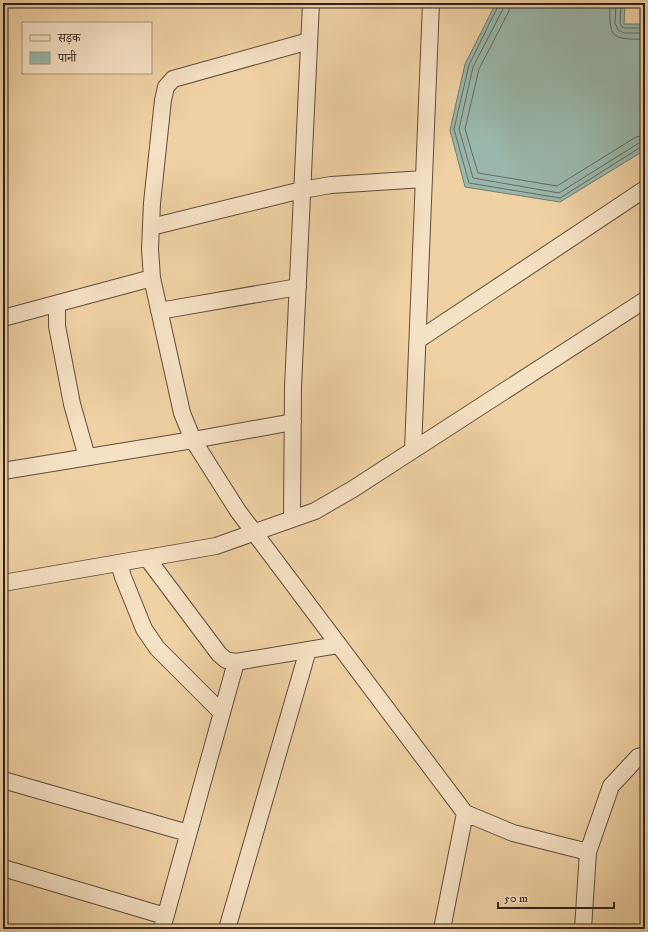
<svg xmlns="http://www.w3.org/2000/svg" width="648" height="932" viewBox="0 0 648 932" font-family="'IM FELL DW Pica','Noto Serif Devanagari',serif">
  <style>
    .water { fill: #9ab7ab; stroke: #6f7b71 }
    .lines { fill: none; stroke-linecap: round; stroke-linejoin: round }
    .shore { stroke: #646c62; stroke-width: 1 }
    .minor-casing { stroke: #5e4e3c; stroke-width: 18 }
    .minor { stroke: #f5e1c4; stroke-width: 16 }
  </style>
  <rect width="100%" height="100%" fill="#efd1a4"/>
  <filter id="stains"><feTurbulence type="fractalNoise" baseFrequency=".005" numOctaves="4"/><feColorMatrix values="0 0 0 0 .2 0 0 0 0 .09 0 0 0 0 .02 0 0 0 .5 -.17"/></filter>
  <radialGradient id="worn" r=".72"><stop offset=".6" stop-color="#630" stop-opacity="0"/><stop offset="1" stop-color="#630" stop-opacity=".3"/></radialGradient>
  <path class="water" d="M496 3H625L624 24H645V150L560 202 465 187 450 130 465 64Z"/>
  <g class="lines">
    <path class="shore" d="M499 3 498 6 469 65 454 129 469 183 560 198 641 147H645
      M504 3 503 9 473 67 459 129 473 178 559 193 639 143 645 141
      M510 3 509 11 479 69 465 129 478 173 557 186 636 137 645 135
      M610 3C609 37 610 40 645 39
      M616 3 615 23 618 30 624 33H645
      M621 3 620 23 622 27 625 28H645"/>
    <g class="minor-casing">
      <path id="minor" d="M151 227 302 190 331 185 424 179
        M57 304V326L72 404 87 457
        M159 311 298 287
        M3 318 152 278
        M418 340 645 189
        M293 422 193 440 182 413 152 278 150 249 152 203 163 100 166 87 173 79 309 41
        M413 450 431 3
        M3 471 193 440 238 511 465 813 513 833 588 852
        M292 519 293 387 311 3
        M147 558 219 654 226 660 236 662 338 645
        M119 563 123 577 144 629 157 648 222 713
        M3 583 216 546 315 511 353 489 645 300
        M3 780 188 833
        M3 868 165 916
        M162 929 236 662
        M227 929 308 650
        M442 929 465 813
        M583 929 588 852 611 786 638 757 645 755"/>
    </g>
    <use href="#minor" class="minor"/>
  </g>
  <rect width="648" height="932" fill="none" stroke="#efd1a4" stroke-width="16"/>
  <rect x="4" y="4" width="640" height="924" fill="none" stroke="#2e221a" stroke-width="2"/>
  <rect x="8" y="8" width="632" height="916" fill="none" stroke="#2e221a"/>
  <rect x="22" y="22" width="130" height="52" fill="#f5e1c4" stroke="#a59580"/>
  <rect x="30" y="35" width="20" height="6" fill="#f5e1c4" stroke="#a59580"/>
  <text x="58" y="42" font-size="12" fill="#2e221a">सड़क</text>
  <rect x="30" y="52" width="20" height="12" fill="#9ab7ab" stroke="#a59580"/>
  <text x="58" y="62" font-size="12" fill="#2e221a">पानी</text>
  <path d="M498 902v6h116v-6" fill="none" stroke="#2e221a" stroke-width="2"/>
  <text x="504" y="902" font-size="12" fill="#2e221a" stroke="#f5e1c4" stroke-width="3" paint-order="stroke">50 m</text>
  <rect width="100%" height="100%" filter="url(#stains)"/>
  <rect width="100%" height="100%" fill="url(#worn)"/>
</svg>
